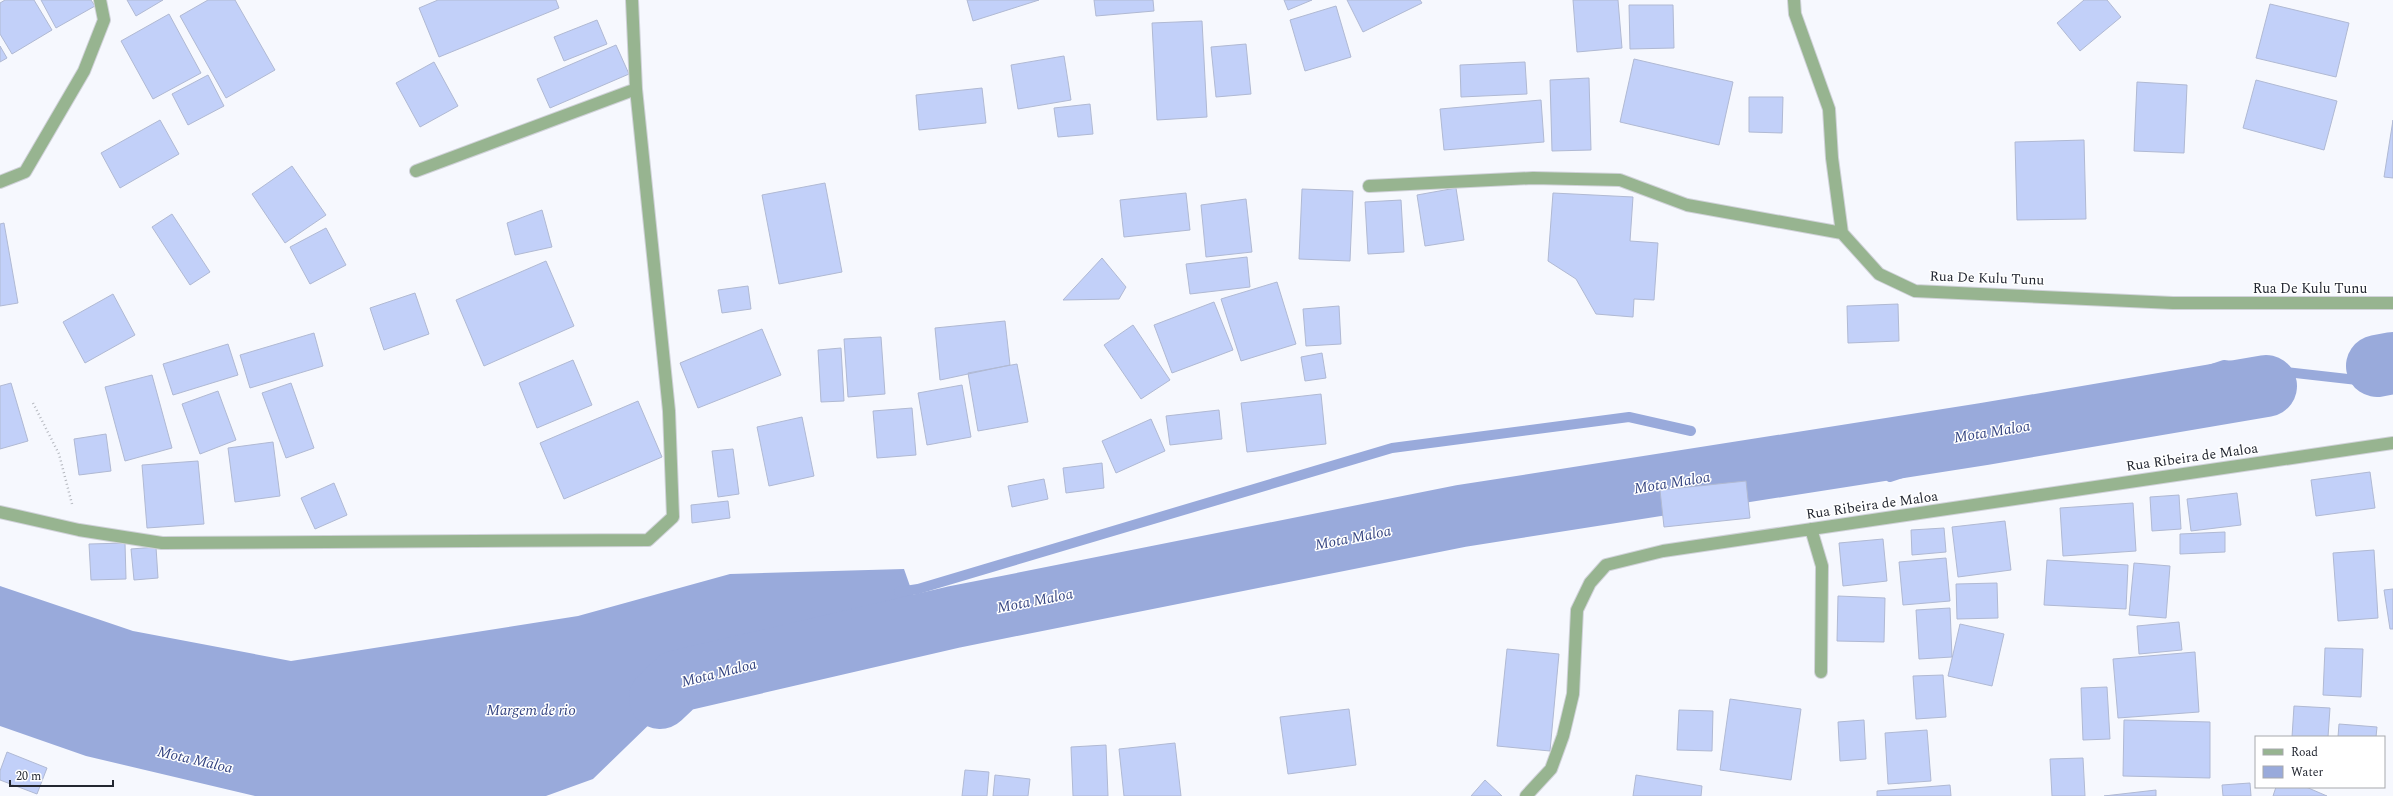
<svg xmlns="http://www.w3.org/2000/svg" width="2393" height="796" viewBox="0 0 2393 796" font-family="Spectral,serif">
  <style>
    .water { fill: #99aadb }
    .lines { fill: none; stroke-linecap: round; stroke-linejoin: round }
    .stream { stroke: #99aadb; stroke-width: 10 }
    .river { stroke: #99aadb; stroke-width: 62 }
    .building { fill: #c2d0f9; stroke: #b0b9d3 }
    .minor-casing { stroke: #d0d2d9; stroke-width: 14 }
    .path { stroke: #b5b8bf; stroke-width: 2.5; stroke-dasharray: 1 3; stroke-linecap: butt }
    .minor { stroke: #97b490; stroke-width: 12 }
    .labels { text-anchor: middle; dominant-baseline: central; stroke-width: 3; stroke-linejoin: round; paint-order: stroke }
    .street-label { font-size: 14px; fill: #232731; stroke: #fff }
    .water-label { font-size: 15px; font-style: italic; fill: #344481; stroke: #fff }
  </style>
  <rect width="100%" height="100%" fill="#f6f8fe"/>
  <path class="water" d="M904 569 917 606 691 684 593 779 546 796H255L86 756 0 726V586L133 631 291 661 578 616 730 574Z"/>
  <g class="lines">
    <path class="stream" d="M2176 381 2224 365 2393 384
      M1890 477 1932 463
      M899 592 918 589 1392 448 1629 417 1691 431"/>
    <path class="river" d="M2377 366 2393 363
      M660 698 678 681 954 617 1461 516 1984 434 2266 386"/>
  </g>
  <path class="building" d="M5 0H34L52 30 12 54 0 34V3Z
    M41 0H91L95 6 56 28Z
    M127 0H163L136 16Z
    M208 0H235L275 70 226 98 180 16Z
    M438 0H556L559 8 439 57 419 8Z
    M967 0H1039L973 21Z
    M1094 0H1153L1154 11 1096 16Z
    M1284 0H1312L1288 10Z
    M1347 0H1420L1422 3 1363 32Z
    M1573 0H1618L1622 48 1577 52Z
    M2084 0H2107L2121 17 2080 51 2057 23Z
    M2270 4 2349 23 2336 77 2256 58Z
    M1629 5H1673L1674 48 1630 49Z
    M1336 6 1351 57 1305 71 1290 20Z
    M169 14 201 73 153 99 121 41Z
    M597 20 607 44 564 61 554 37Z
    M1202 21 1207 117 1157 120 1152 23Z
    M1246 44 1251 94 1216 97 1211 47Z
    M616 45 629 74 550 108 537 79Z
    M0 46 7 58 0 62Z
    M1064 56 1071 100 1018 109 1011 65Z
    M1634 59 1733 82 1719 145 1620 122Z
    M434 62 458 106 420 127 396 83Z
    M1525 62 1527 94 1461 97 1460 65Z
    M208 75 224 106 188 125 172 94Z
    M1589 78 1591 150 1552 151 1550 80Z
    M2256 80 2337 101 2324 150 2243 128Z
    M2137 82 2187 85 2184 153 2134 151Z
    M982 88 986 123 919 130 916 95Z
    M1749 97H1783L1782 133 1749 132Z
    M1541 100 1544 142 1444 150 1440 109Z
    M1090 104 1093 134 1058 137 1054 108Z
    M160 120 179 154 120 188 101 153Z
    M2393 120V178L2384 177Z
    M2084 140 2086 219 2017 220 2015 142Z
    M292 166 326 215 285 243 252 194Z
    M825 183 842 272 779 284 762 195Z
    M1456 188 1464 240 1425 246 1417 195Z
    M1302 189 1353 191 1350 261 1299 259Z
    M1186 193 1190 230 1124 237 1120 200Z
    M1553 193 1633 197 1630 241 1658 243 1654 300 1634 299 1633 317 1596 314 1576 279 1548 261Z
    M1246 199 1252 252 1206 257 1201 205Z
    M1401 200 1404 252 1368 254 1365 202Z
    M542 210 552 247 515 255 507 223Z
    M172 214 210 272 190 285 152 227Z
    M4 223 18 303 0 306V224Z
    M326 228 346 265 310 284 290 247Z
    M1247 257 1250 287 1190 294 1186 264Z
    M1102 258 1126 287 1119 299 1063 300Z
    M546 261 574 326 484 366 456 300Z
    M1277 282 1296 344 1241 361 1221 299Z
    M748 286 751 309 722 313 718 290Z
    M415 293 429 334 384 350 370 308Z
    M113 294 135 335 85 363 63 322Z
    M1214 302 1233 350 1172 373 1154 325Z
    M1898 304 1899 341 1848 343 1847 306Z
    M1339 306 1341 344 1306 346 1303 309Z
    M1005 321 1010 365 940 380 935 328Z
    M1133 325 1170 380 1141 399 1104 345Z
    M762 329 781 375 698 408 680 363Z
    M314 333 323 366 250 388 240 355Z
    M881 337 885 394 848 397 844 339Z
    M228 344 238 375 173 395 163 364Z
    M841 348 844 401 821 402 818 350Z
    M1322 353 1326 378 1305 381 1301 357Z
    M573 360 592 405 537 428 519 383Z
    M1017 364 1028 422 978 431 968 373Z
    M152 375 172 448 125 461 105 387Z
    M11 383 28 441 0 449V386Z
    M291 383 314 448 286 458 262 393Z
    M962 385 971 437 927 445 918 393Z
    M218 391 236 440 200 454 182 404Z
    M1321 394 1326 444 1247 452 1241 403Z
    M638 401 662 457 564 499 540 443Z
    M912 408 916 455 877 458 873 411Z
    M1219 410 1222 439 1170 445 1166 416Z
    M802 417 814 476 769 486 757 427Z
    M1151 419 1165 451 1116 473 1102 441Z
    M106 434 111 471 79 475 74 439Z
    M273 442 280 496 235 502 228 448Z
    M733 449 739 494 718 497 712 451Z
    M198 461 204 524 147 528 142 465Z
    M1102 463 1104 488 1066 493 1063 468Z
    M2370 472 2375 508 2316 516 2311 480Z
    M1044 479 1048 499 1012 507 1008 486Z
    M1746 481 1750 518 1664 527 1660 490Z
    M334 483 347 515 315 529 301 498Z
    M2237 493 2241 525 2191 531 2187 499Z
    M2179 495 2181 529 2152 531 2150 497Z
    M728 501 730 518 692 523 691 505Z
    M2133 503 2136 551 2063 556 2060 508Z
    M2005 521 2011 570 1958 577 1952 527Z
    M1944 528 1946 552 1912 555 1911 530Z
    M2225 532V552L2180 554V534Z
    M1883 539 1887 581 1843 586 1839 543Z
    M125 543 126 579 91 580 89 544Z
    M156 547 158 578 134 580 131 549Z
    M2374 550 2378 618 2338 621 2333 553Z
    M1946 558 1950 601 1903 605 1899 562Z
    M2047 560 2128 565 2126 609 2044 605Z
    M2134 563 2170 566 2166 618 2129 615Z
    M1997 583 1998 618 1957 619 1956 584Z
    M2393 589V629H2390L2384 590Z
    M1838 596 1885 598 1884 642 1837 641Z
    M1950 608 1952 657 1919 659 1916 610Z
    M2179 622 2182 650 2139 654 2137 626Z
    M1960 624 2004 634 1992 686 1948 676Z
    M2325 648 2363 649 2361 697 2323 695Z
    M1507 649 1559 654 1550 751 1497 746Z
    M2195 652 2199 712 2118 718 2113 659Z
    M1943 675 1946 717 1916 719 1913 676Z
    M2107 687 2110 739 2083 740 2081 688Z
    M1730 699 1801 709 1791 780 1720 770Z
    M2294 706 2330 708 2328 737H2292Z
    M1349 709 1356 765 1288 774 1280 717Z
    M1679 710 1713 711 1712 751 1677 750Z
    M1864 720 1866 759 1840 761 1838 722Z
    M2124 720 2210 722V778L2123 776Z
    M2339 724 2377 727 2376 737H2338Z
    M1927 730 1931 781 1888 784 1885 733Z
    M1175 743 1181 796H1124L1119 749Z
    M1106 745 1108 796H1073L1071 747Z
    M7 752 47 768 37 794 0 780V771Z
    M2083 758 2085 796H2052L2050 759Z
    M965 770 989 772 987 796H962Z
    M995 775 1030 779 1028 796H993Z
    M1636 775 1702 786 1701 796H1633Z
    M1485 780 1502 796H1471Z
    M2250 783 2251 796H2223L2222 785Z
    M1950 785 1951 796H1877V791Z
    M2276 787H2306L2327 796H2273Z
    M2156 790V796H2104Z"/>
  <g class="lines">
    <g class="minor-casing">
      <path id="minor" d="M1794 0 1795 14 1829 109 1832 158 1842 233 1879 274 1915 291 2173 303H2393
        M416 171 636 89
        M0 182 25 172 84 71 104 20 100 0
        M1369 186 1533 178 1620 180 1687 205 1842 233
        M0 512 79 530 162 543 648 540 673 517 669 411 636 89 632 0
        M1811 529 1822 566 1821 672
        M1526 796 1551 769 1563 736 1573 694 1577 610 1590 583 1606 565 1663 551 2393 443"/>
    </g>
    <path class="path" d="M33 403 59 454 72 504"/>
    <use href="#minor" class="minor"/>
  </g>
  <g class="labels">
    <g class="street-label">
      <text transform="translate(1987 278) rotate(2)">Rua De Kulu Tunu</text>
      <text x="2310" y="288">Rua De Kulu Tunu</text>
      <text transform="translate(2192 457) rotate(-8)">Rua Ribeira de Maloa</text>
      <text transform="translate(1872 505) rotate(-8)">Rua Ribeira de Maloa</text>
    </g>
    <g class="water-label">
      <text transform="translate(1992 432) rotate(-9)">Mota Maloa</text>
      <text transform="translate(1672 483) rotate(-9)">Mota Maloa</text>
      <text transform="translate(1353 538) rotate(-11)">Mota Maloa</text>
      <text transform="translate(1035 601) rotate(-11)">Mota Maloa</text>
      <text transform="translate(719 673) rotate(-14)">Mota Maloa</text>
      <text x="531" y="710">Margem de rio</text>
      <text transform="translate(195 760) rotate(13)">Mota Maloa</text>
    </g>
  </g>
  <rect x="2255" y="736" width="130" height="52" fill="#ffffff" stroke="#a7a9ad"/>
  <rect x="2263" y="749" width="20" height="6" fill="#97b490" stroke="#a7a9ad"/>
  <text x="2291" y="756" font-size="12" fill="#232731">Road</text>
  <rect x="2263" y="766" width="20" height="12" fill="#99aadb" stroke="#a7a9ad"/>
  <text x="2291" y="776" font-size="12" fill="#232731">Water</text>
  <path d="M10 780v6h103v-6" fill="none" stroke="#232731" stroke-width="2"/>
  <text x="16" y="780" font-size="12" fill="#232731" stroke="#ffffff" stroke-width="3" paint-order="stroke">20 m</text>
</svg>
